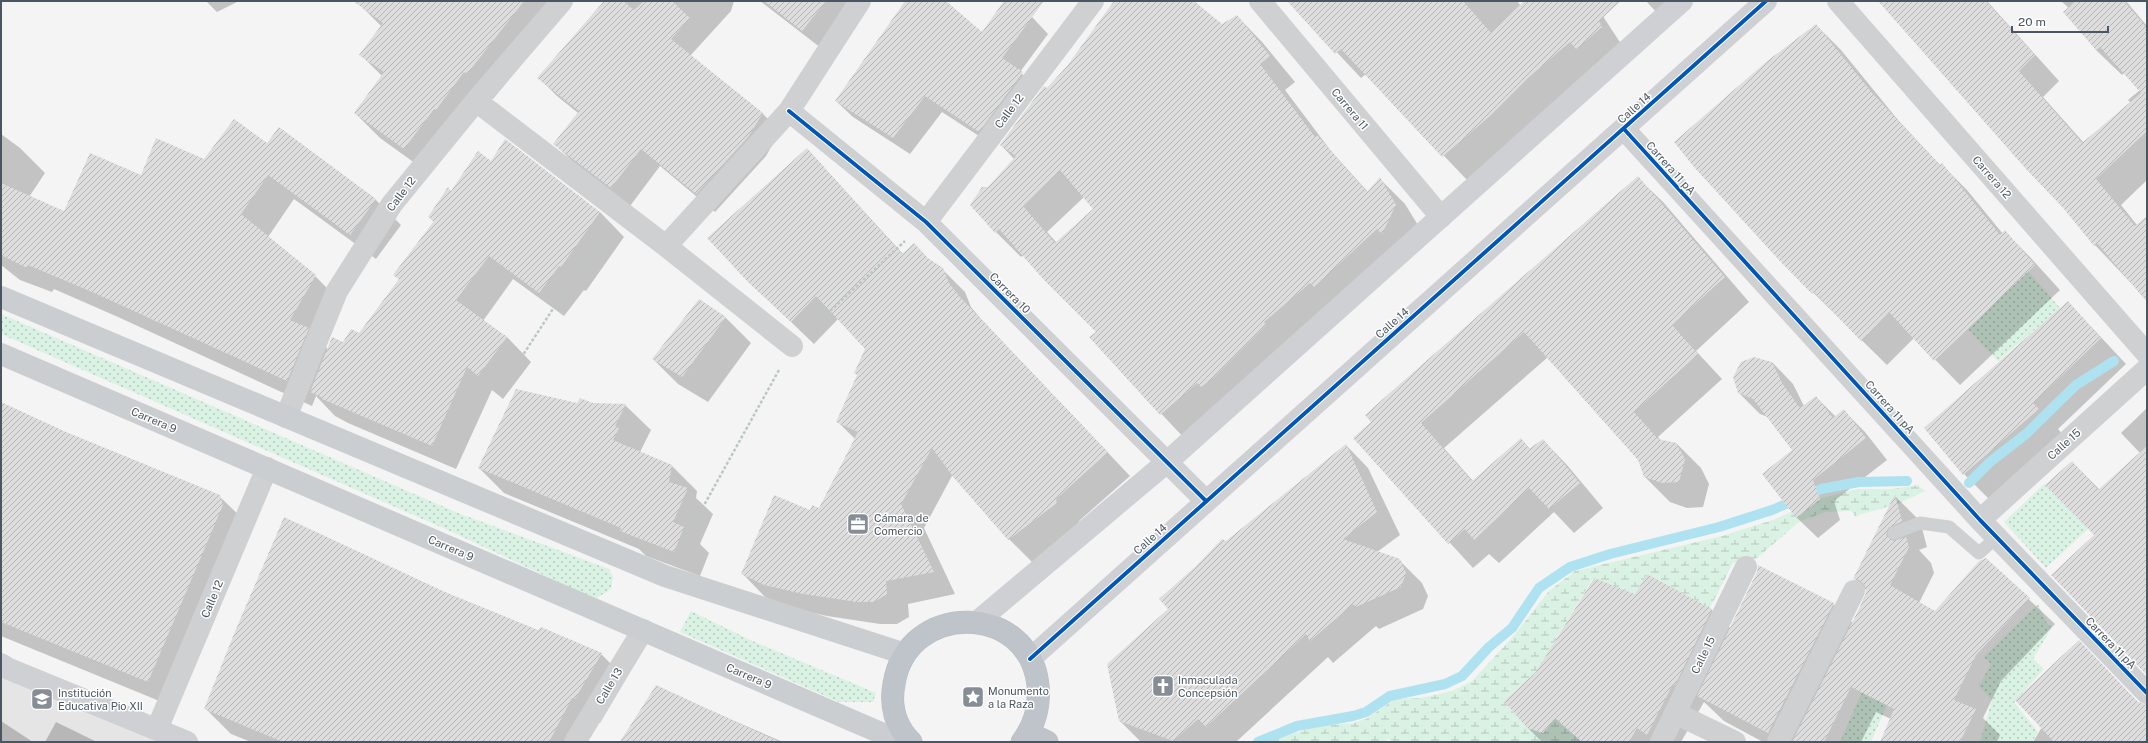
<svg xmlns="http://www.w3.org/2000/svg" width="2148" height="743" viewBox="0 0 2148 743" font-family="'Public Sans',sans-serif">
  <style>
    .education { fill: #e6e5e6 }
    .green { fill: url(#green-dots) }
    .wetland { fill: url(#wetland-marsh) }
    .shadow { fill: #0003; fill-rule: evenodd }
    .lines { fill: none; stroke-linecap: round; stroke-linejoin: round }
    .stream { stroke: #aee2f0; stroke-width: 10 }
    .building { fill: url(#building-hatch); fill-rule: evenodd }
    .highway-casing { stroke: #b9bec3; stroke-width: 23 }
    .path { stroke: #bcc7c4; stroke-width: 2.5; stroke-dasharray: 3 2; stroke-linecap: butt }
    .lane { stroke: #ced0d2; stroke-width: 13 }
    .street { stroke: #ced0d2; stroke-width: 22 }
    .secondary { stroke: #ced0d4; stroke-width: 22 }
    .primary { stroke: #caced1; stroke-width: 22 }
    .highway { stroke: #bec4c9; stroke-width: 22 }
    .cycleway-casing { stroke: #fff; stroke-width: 6 }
    .cycleway { stroke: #0057b8; stroke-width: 4 }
    .labels { text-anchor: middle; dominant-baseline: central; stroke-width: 3; stroke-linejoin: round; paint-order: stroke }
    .street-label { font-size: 11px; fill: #4a5661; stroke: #fff }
    .poi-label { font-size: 11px; fill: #4a5661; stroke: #fff; text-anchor: start }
  </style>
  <defs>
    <pattern id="green-dots" width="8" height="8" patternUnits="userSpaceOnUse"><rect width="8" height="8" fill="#d9f2e3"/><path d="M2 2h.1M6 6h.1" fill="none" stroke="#b2c7bb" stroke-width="1.8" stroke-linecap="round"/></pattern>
    <pattern id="wetland-marsh" width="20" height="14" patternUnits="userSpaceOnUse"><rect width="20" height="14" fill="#d9f2e3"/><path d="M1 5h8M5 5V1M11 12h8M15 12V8" fill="none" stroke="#b2c7bb"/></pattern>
    <pattern id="building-hatch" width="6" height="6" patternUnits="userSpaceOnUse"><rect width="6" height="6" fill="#ddddde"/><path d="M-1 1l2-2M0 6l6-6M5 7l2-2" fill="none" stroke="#b5b6b7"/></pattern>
  </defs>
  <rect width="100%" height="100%" fill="#f4f4f4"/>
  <path class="education" d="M1 664 187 742H1Z"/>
  <path class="green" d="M2028 271 2060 308 1998 361 1968 329Z
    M1 314 458 513 609 569 613 577 611 589 595 599 450 531 1 334Z
    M2044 484 2088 529 2046 568 2004 522Z
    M2038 604 2047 624 2052 627 2033 659 2044 669 2014 702 2038 732 2032 742H1980L1992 700 1979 686 1991 664 1984 657Z
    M691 611 750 640 876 693 873 702H839L680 632Z
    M1863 690 1888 702 1871 742H1840Z"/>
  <path class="wetland" d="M1918 485 1925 491 1898 504 1855 516 1851 511 1826 512 1800 521 1757 558 1733 563 1710 608 1647 574 1635 594 1593 578 1553 644 1559 652 1532 694 1521 685 1504 701 1527 728 1543 733 1555 718 1582 742H1397L1387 739 1386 742H1265L1319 726 1353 723 1366 719 1395 699 1421 698 1452 691 1472 681 1511 639 1549 591 1575 571 1722 536 1773 520 1822 498 1857 489H1893Z"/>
  <path class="shadow" d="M206 1H239L217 12Z
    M364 1H574L493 99 490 96 430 174 380 138 355 113 382 76 361 55 381 26 361 6Z
    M605 1H734L731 11 690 56 762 113 780 131 766 156 715 212 660 166 630 206 573 162 555 144 578 113 557 96 539 78Z
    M760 1H856L821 48Z
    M906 1H948L946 3 982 33 1005 1H1017L1048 34 1020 72 1039 90 996 147 942 112 910 154 853 117 836 101Z
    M1115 1H1196L1195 3 1222 26 1237 16 1262 42 1295 82 1285 90 1331 151 1368 192 1380 179 1405 204 1421 230 1186 440 1090 338 1097 332 1023 255 1021 257 996 232 972 205 1014 159 1001 145 1068 66ZM1084 197 1095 209 1057 243 1047 232Z
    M1309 1H1517L1521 6 1526 1H1593L1627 53 1468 181 1366 74 1361 78 1298 11Z
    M1646 1H1673L1658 14Z
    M1880 1H1987L2059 81 2043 97 2084 143 2131 103 2128 100 2140 90 2125 72 2122 75 2096 50 2069 8 2061 1H2126L2147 26V180L2121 205 2137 225 2147 217V300L2095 245 2065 208Z
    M1816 25 1841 50 1898 120 1941 166 1942 165 1967 190 2003 234 2005 232 2030 257 2060 290 1960 385 1914 338 1887 365 1779 259Z
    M279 128 376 200 401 225 376 259 294 199 268 237 315 276 340 301 318 339 328 349 344 343 360 334 400 280 394 274 434 222 429 217 452 192 492 162 600 212 624 237 586 291 584 290 564 316 513 279 483 321 507 337 531 362 503 399 492 390 456 469 348 423 335 416 316 396 312 406 118 317 54 289 52 292 20 280 1 265V134L20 148 45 173 29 197 65 212 142 176 267 144Z
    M807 149 903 254 931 261 942 269 965 292 971 307 982 320 1130 476 1079 521V526L1032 562 1009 539 953 474 924 528 955 594 908 604 909 617 897 624H880L827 616 787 607 765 597 743 574 810 511 819 510 855 439 837 421 858 376 866 348 838 319 814 344 748 281Z
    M1638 178 1663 202 1749 302 1696 351 1722 379 1658 437 1661 441 1676 443 1701 468 1709 484 1703 507 1687 508 1670 502 1645 477 1639 459 1548 357 1444 448 1473 481 1521 439 1530 449 1543 440 1567 465 1603 508 1574 533 1554 512 1499 563 1489 554 1473 568 1354 438Z
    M700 300 726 318 751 343 708 402 678 384 653 359Z
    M2068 302 2126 364 2058 429 2063 435 1989 499 1964 474Z
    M1772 362 1793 384 1804 406 1816 397 1836 417 1844 411 1865 432 1887 460 1834 501 1840 520 1818 538 1796 517 1794 450 1768 417 1760 414 1739 393Z
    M1 403 66 433 219 496 245 521 174 707 1 636Z
    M578 404 625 405 651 430 640 452 672 466 697 491 696 498 713 514 700 544 709 553 700 576 646 556 639 549 504 493 479 468Z
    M2147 408V674L2095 535 2072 462 2100 490 2140 453 2121 433Z
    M1346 445 1368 468 1400 535 1377 552 1399 560 1422 583 1428 596 1423 609 1379 629 1376 626 1333 663 1328 657 1236 742H1141L1120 721 1169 609 1226 542Z
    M1895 496 1920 521 1927 547 1919 550 1931 563 1934 573 1919 603 1935 612 1986 559 2055 624 2001 681 1983 718 2000 735 1997 742H1881L1891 719 1876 712 1861 742H1763L1724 721 1704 702 1681 742H1542L1528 728 1635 595 1711 609 1731 629 1833 604 1853 623 1867 591 1854 578Z
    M445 593 538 632 601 654 626 679 600 723H597L587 742H251L231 734 205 708Z
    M656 687 783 742H620Z
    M2140 704 2147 706V742H2033L2042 727Z
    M1 721 33 742H1Z
    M56 722 97 742H45Z"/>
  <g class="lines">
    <path class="stream" d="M1969 483 1990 462 2026 434 2076 385 2114 361
      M1258 742 1297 726 1353 716 1366 712 1390 696 1445 684 1462 676 1489 647 1512 628 1539 588 1570 567 1610 554 1719 527 1772 510 1821 489 1859 482 1907 481"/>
  </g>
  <path class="building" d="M353 1H524L467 74 464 72 436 110 434 109 404 149 354 113 384 72 359 55 383 23Z
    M604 1H623L634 10 644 1H672L690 18 671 39 763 113 748 137 696 194 641 149 611 188 553 144 579 111 537 78Z
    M764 1H826L802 31Z
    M905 1H946L982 32 1004 1H1044L1002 58 1023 72 979 132 925 96 893 138 835 101Z
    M1114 1H1194L1222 24 1237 15 1270 56 1260 64 1315 137 1317 135 1367 192 1380 177 1396 205 1382 234 1377 229 1314 287 1310 283 1264 322 1266 325 1213 378 1201 387 1197 383 1160 415 1089 337 1096 332 1044 280 999 229 995 233 970 205 982 187H988L1016 156 1000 145 1044 86 1047 88 1067 66ZM1060 170 1093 209 1055 243 1023 206Z
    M1287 1H1463L1491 33 1524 1H1621L1599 21 1602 27 1576 49 1570 42 1529 77 1490 116 1442 157 1341 49 1335 54Z
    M1878 1H1986L2035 55 2019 71 2082 143 2141 93 2100 47 2096 50 2063 12 2076 1H2124L2147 28V131L2096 179 2135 226 2147 216V302L2097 243 2094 246 2064 209 2026 169Z
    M1816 24 1873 94 1940 165 1942 163 2000 235 2005 230 2035 265 1934 361 1889 312 1861 341 1814 292 1812 294 1778 259 1694 167 1674 142 1766 62Z
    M234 119 267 143 279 127 376 199 350 235 268 175 241 214 316 275 290 320 309 328 287 381 92 292 28 265 27 268 1 255V183L64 211 90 153 141 175 156 138 204 159Z
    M505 139 600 212 561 267 559 266 539 293 489 256 456 300 507 337 478 376 467 367 432 446 322 399 323 398 310 392 332 337 343 342 351 329 359 333 399 279 393 275 434 221 428 217 448 187 451 191 478 151 491 161Z
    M807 148 902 254 914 243 928 258 943 268 949 283 959 296 1108 452 1056 499 1057 503 1008 540 954 478 932 448 901 504 934 572 886 581 887 594 874 602H857L803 594 764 585 741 574 774 495 810 510 812 505 819 508 858 432 836 422 857 375 854 373 865 349 816 296 791 322 748 282 707 238Z
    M1638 176 1725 277 1672 325 1698 354 1634 412 1658 439 1676 443 1685 459 1679 482 1662 483 1644 477 1638 460 1524 332 1421 423 1472 481 1521 438 1529 449 1543 439 1580 483 1549 509 1529 488 1474 540 1465 529 1448 544 1353 438 1371 422 1365 415 1393 390Z
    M699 299 726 317 682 377 652 359Z
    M2068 301 2101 338 2033 403 2039 409 1963 475 1924 428Z
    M1754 357 1772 362 1782 383 1800 408 1816 396 1833 418 1844 409 1866 438 1813 480 1820 499 1796 518 1762 474 1792 450 1753 399 1738 393 1733 377 1741 362Z
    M516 389 577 403 580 398 593 403 626 404 615 426 619 428 613 440 672 465 669 482 688 488 673 522 684 527 674 552 620 531 621 528 478 468Z
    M1 402 66 432 220 495 223 505 148 682 1 622Z
    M1346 444 1377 512 1343 539 1400 559 1406 573 1401 587 1356 607 1353 604 1310 641 1306 634 1206 727 1198 719 1173 741 1119 721 1107 664 1168 609 1159 599 1196 566 1222 539 1226 541Z
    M2147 446V675L2051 575 2094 535 2045 485 2072 461 2098 490Z
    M1895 494 1902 521 1888 528 1886 535 1893 541 1906 537 1909 547 1890 585 1935 611 1979 561 1986 558 2030 598 1976 655 1954 700 1976 709 1960 742H1880L1894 709 1851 687 1824 742H1797L1793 740 1865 597 1866 590 1864 584 1859 580 1853 579Z
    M284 517 445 592 538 630 541 627 602 653 575 699 572 698 549 742H283L204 709 236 629Z
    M1758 565 1834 603 1768 733 1697 696 1757 572Z
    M1647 574 1712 609 1675 685 1673 684 1647 735 1637 728 1629 742H1582L1555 718 1543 733 1527 728 1504 701 1536 672 1594 578 1635 594Z
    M2079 640 2138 702 2147 705V742H2054L2015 700Z
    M656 685 780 742H620Z"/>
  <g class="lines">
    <g class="highway-casing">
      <path id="highway" d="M1028 733 1047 742
        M911 742C895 726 890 705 894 684 907 601 1029 602 1038 685 1040 707 1035 725 1022 742"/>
    </g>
    <path class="path" d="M812 328 905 241
      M521 358 560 298 610 240 612 241
      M678 552 779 370"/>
    <path class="lane" d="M1894 533 1920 523 1949 527 1979 553 1997 537"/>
    <path class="street" d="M1260 1 1441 217
      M1838 1 2147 354
      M476 101 666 246 792 346
      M789 111 926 222 1206 501
      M1624 129 1980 520 2147 693
      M926 222 1093 1
      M666 246 789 111 860 1
      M286 417 337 291 392 204 476 101 562 1
      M1980 520 2147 369
      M1675 713 1735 742
      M157 729 267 468
      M575 742 643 630
      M1661 742 1746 567
      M1778 742 1854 591"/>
    <path class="secondary" d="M977 622 1167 462 1682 1
      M1030 659 1766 1
      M1 664 9 669 187 742"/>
    <path class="primary" d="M1 297 665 576 905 654
      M1 354 902 742"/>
    <use href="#highway" class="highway"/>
    <g class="cycleway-casing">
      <path id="cycleway" d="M789 111 926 222 1206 501
        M1624 129 1980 520 2147 693
        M1030 659 1766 1"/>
    </g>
    <use href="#cycleway" class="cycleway"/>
  </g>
  <defs>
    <g id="office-square" transform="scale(1.15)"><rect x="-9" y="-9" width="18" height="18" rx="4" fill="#868d94" stroke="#fff"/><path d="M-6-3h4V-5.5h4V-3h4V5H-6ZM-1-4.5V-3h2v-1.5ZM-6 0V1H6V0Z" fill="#fff"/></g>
    <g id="church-square" transform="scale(1.15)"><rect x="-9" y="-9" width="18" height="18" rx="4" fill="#868d94" stroke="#fff"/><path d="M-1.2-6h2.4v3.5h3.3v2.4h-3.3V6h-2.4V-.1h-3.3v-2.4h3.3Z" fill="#fff"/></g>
    <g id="sight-square" transform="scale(1.15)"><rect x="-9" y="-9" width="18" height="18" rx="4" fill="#868d94" stroke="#fff"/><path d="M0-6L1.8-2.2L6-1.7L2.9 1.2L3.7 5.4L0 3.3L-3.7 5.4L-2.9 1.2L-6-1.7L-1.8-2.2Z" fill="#fff"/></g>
    <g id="school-square" transform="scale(1.15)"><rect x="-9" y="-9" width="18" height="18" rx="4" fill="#868d94" stroke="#fff"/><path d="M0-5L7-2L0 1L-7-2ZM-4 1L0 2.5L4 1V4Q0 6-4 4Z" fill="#fff"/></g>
  </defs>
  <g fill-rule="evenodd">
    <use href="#office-square" x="858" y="524"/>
    <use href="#church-square" x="1163" y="686"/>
    <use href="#sight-square" x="973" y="697"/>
    <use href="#school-square" x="42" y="699"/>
  </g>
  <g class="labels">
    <g class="street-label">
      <text transform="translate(1634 108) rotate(-42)">Calle 14</text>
      <text transform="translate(1350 109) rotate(50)">Carrera 11</text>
      <text transform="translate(1009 111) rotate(-53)">Calle 12</text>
      <text transform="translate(1671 168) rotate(48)">Carrera 11 pA</text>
      <text transform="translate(1992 177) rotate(49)">Carrera 12</text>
      <text transform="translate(401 194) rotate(-53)">Calle 12</text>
      <text transform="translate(1010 293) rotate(45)">Carrera 10</text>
      <text transform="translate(1392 323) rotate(-42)">Calle 14</text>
      <text transform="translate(1890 407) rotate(48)">Carrera 11 pA</text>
      <text transform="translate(154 420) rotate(23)">Carrera 9</text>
      <text transform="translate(2064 444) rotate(-42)">Calle 15</text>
      <text transform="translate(1150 539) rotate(-42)">Calle 14</text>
      <text transform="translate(451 548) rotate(23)">Carrera 9</text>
      <text transform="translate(212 599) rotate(-67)">Calle 12</text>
      <text transform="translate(2111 643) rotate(46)">Carrera 11 pA</text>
      <text transform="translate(1703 655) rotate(-64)">Calle 15</text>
      <text transform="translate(749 676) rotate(23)">Carrera 9</text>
      <text transform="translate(609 686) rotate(-59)">Calle 13</text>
    </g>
    <g class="poi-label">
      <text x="874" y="518">Cámara de<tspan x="874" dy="13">Comercio</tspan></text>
      <text x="1178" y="680">Inmaculada<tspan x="1178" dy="13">Concepsión</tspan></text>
      <text x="988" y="691">Monumento<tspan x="988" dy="13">a la Raza</tspan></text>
      <text x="58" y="693">Institución<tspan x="58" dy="13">Educativa Pio XII</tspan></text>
    </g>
  </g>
  <rect width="2148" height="743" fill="none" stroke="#4a5661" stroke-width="4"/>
  <path d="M2012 26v6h96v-6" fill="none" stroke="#4a5661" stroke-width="2"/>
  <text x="2018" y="26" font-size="12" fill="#4a5661" stroke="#ffffff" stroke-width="3" paint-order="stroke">20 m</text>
</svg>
